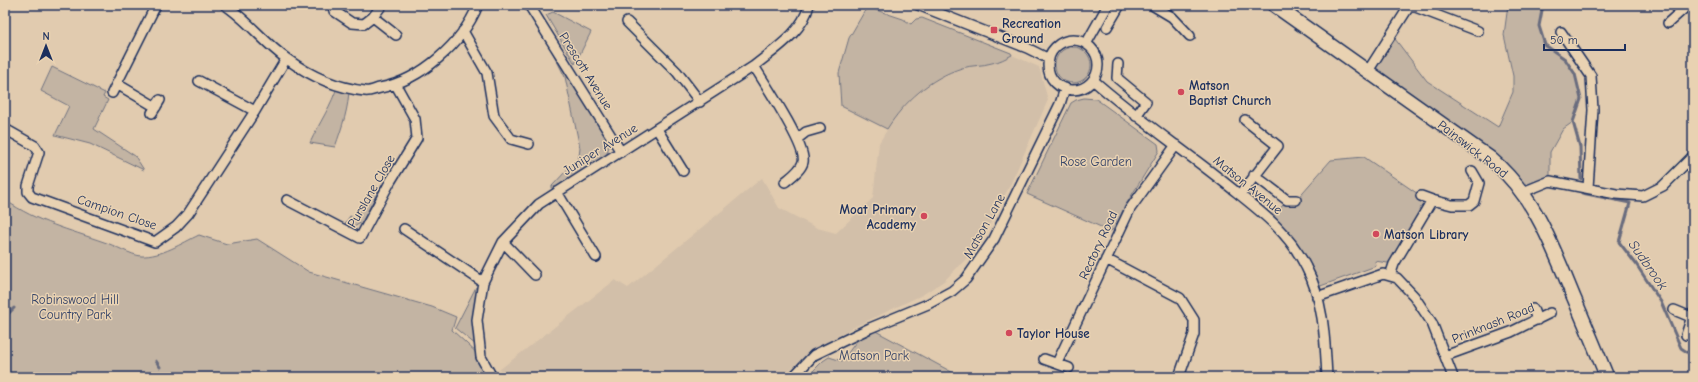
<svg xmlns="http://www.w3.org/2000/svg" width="1698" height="382" viewBox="0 0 1698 382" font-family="'Comic Neue',sans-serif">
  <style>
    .built { fill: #d2bfa9 }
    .green { fill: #c3b4a3; stroke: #6f7280 }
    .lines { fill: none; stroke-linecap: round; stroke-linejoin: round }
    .stream { stroke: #696c7e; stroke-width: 3 }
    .minor-casing { stroke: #1b2f5e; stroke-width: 12 }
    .secondary-casing { stroke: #1b2f5e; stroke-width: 16 }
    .minor { stroke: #e9d2b2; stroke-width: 9 }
    .secondary { stroke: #e9d2b2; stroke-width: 13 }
    .poi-dot { fill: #d1495b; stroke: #e9d2b2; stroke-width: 1.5 }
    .labels { text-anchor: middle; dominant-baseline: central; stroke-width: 3; stroke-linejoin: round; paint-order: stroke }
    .poi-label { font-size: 13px; font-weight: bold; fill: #1b2f5e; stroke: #e9d2b2; text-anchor: start }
    .street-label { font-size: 13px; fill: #1b2f5e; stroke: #e9d2b2 }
    .park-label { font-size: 13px; fill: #344368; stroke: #e9d2b2 }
    .water-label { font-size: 14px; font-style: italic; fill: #354369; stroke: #e9d2b2 }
  </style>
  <rect width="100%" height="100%" fill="#e1cbaf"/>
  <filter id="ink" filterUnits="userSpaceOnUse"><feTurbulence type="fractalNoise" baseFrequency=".025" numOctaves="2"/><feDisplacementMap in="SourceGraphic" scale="8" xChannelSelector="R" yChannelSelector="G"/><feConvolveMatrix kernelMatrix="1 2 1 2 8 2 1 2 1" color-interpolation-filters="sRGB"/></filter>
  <g filter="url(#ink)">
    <path class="built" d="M1012 55 1039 67 1048 100 1011 183 990 224 966 259 944 281 922 295 852 328 807 354 782 377H504L499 370 615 280 628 288 762 178 779 208 817 228 836 233 873 198 879 143 895 117 903 107 925 87 942 76 971 65 991 64Z"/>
    <path class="green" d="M1508 5H1543L1539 26 1545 45 1565 59 1575 74 1581 99 1573 122 1563 129 1550 152V181L1530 190 1368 71 1392 35 1427 81 1498 127 1513 92V76L1504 35Z
      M867 7 903 19 911 24 916 19 922 18 1011 53 1012 55C1006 58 999 62 992 63 982 66 972 65 962 68 930 78 904 102 887 129L841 106 839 73 849 38Z
      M553 12 591 32 575 64 546 15Z
      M549 45 609 140V146L606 157 552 191V186L579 157 580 148 565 77Z
      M1055 65a18 18 0 1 1 36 0a18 18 0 1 1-36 0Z
      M52 67 105 93 103 97 108 100 94 129 135 156 144 170 90 144 55 135 69 106 41 91Z
      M338 84 349 87C349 108 342 127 335 147L310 143C319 123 332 105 338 84Z
      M1084 98 1096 99 1158 144 1159 151 1125 206 1114 229 1110 231 1027 194 1071 103 1076 100Z
      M1364 157 1421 196 1432 200 1394 264 1375 261 1376 266 1315 288 1306 267 1271 220 1287 200H1296L1331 160Z
      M374 185 380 188 362 222 354 227 344 225 350 216 356 219Z
      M5 200C39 223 67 229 104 242 114 245 131 255 141 256 161 257 182 243 199 235L227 244 257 239 309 272 432 307 456 317 452 330 481 357 475 356 491 377H5Z
      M476 287 478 289 476 345 455 328Z
      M870 328 961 377H807L823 361 829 357 842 361 864 331Z"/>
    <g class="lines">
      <path class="stream" d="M1543 5 1539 26 1545 45 1565 59 1575 74 1581 99 1573 122 1580 147 1581 179
        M1582 193 1630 203 1619 242 1636 264 1661 302 1681 348 1693 356
        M8 314 14 308
        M156 361 160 367"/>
      <g class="minor-casing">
        <path id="minor" d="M225 5C248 20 264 43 287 59 309 75 337 88 365 91 369 92 375 89 380 88 421 80 462 44 478 5
          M529 5 621 152
          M918 5 1027 48 1049 59
          M1152 5 1172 17 1190 36
          M1410 5 1478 31
          M334 11 352 23 364 24 373 17 382 5
          M373 17 396 35
          M627 22 677 72 700 102
          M1668 23 1688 5
          M1107 27 1120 5
          M463 31 487 73 494 116 511 139 529 144
          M1561 32 1591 76 1593 110 1588 188
          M1048 65a25 25 0 1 1 50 0a25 25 0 1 1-50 0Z
          M1086 44 1108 5
          M1118 64 1117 78 1146 102 1136 116
          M754 66C764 82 807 147 803 162 801 170 791 177 785 182
          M1368 71 1410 5
          M1093 80C1135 117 1181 148 1225 183 1256 208 1288 230 1306 267 1324 301 1325 340 1327 377
          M199 81 255 111
          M117 84 156 107
          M112 93 156 5
          M152 113 160 100
          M5 129 35 146 39 152 28 186V192L32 197 155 242 176 227 188 214 255 111 286 59
          M657 129 683 171
          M797 139 806 132 820 128
          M1254 175 1287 200H1296
          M557 192 596 257
          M1523 192 1550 181 1616 194 1643 196 1663 186 1693 156
          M1240 195 1278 146 1245 120
          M287 200 360 238 390 182 417 138 415 119 396 85
          M1432 200 1452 205H1469L1474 201 1479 183 1472 171
          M404 229 483 282
          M503 242 535 275
          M1106 259 1180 298 1194 320V334L1179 377
          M1390 276 1394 264 1432 200 1421 196
          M1317 297 1383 274 1397 278 1414 296 1432 323 1453 377
          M1533 309 1537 320
          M1674 310 1691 317
          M1686 335 1693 313
          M1445 356 1511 332 1550 313
          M1044 359 1069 368
          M1057 363 1130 209 1176 145
          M492 377 481 357 477 320 483 282 503 242 539 204 754 66C775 49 803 32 809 5
          M793 377 814 355 870 328 928 304 952 291 966 279 994 239 1060 104 1065 88"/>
      </g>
      <g class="secondary-casing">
        <path id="secondary" d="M1274 5 1490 158C1535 196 1552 245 1574 298 1585 324 1596 350 1607 377"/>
      </g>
      <use href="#minor" class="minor"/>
      <use href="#secondary" class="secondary"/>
    </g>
  </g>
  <g class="poi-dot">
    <rect x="990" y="26" width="8" height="8" rx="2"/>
    <circle cx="1181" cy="92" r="4"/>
    <circle cx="924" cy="216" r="4"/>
    <circle cx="1376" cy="234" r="4"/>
    <circle cx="1009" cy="333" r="4"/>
  </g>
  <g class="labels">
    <g class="poi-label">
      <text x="1002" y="23">Recreation<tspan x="1002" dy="15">Ground</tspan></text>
      <text x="1189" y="85">Matson<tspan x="1189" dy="15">Baptist Church</tspan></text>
      <text x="916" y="209" text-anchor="end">Moat Primary<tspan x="916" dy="15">Academy</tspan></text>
      <text x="1384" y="234">Matson Library</text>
      <text x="1017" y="333">Taylor House</text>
    </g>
    <g class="street-label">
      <text transform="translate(586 71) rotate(58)">Prescott Avenue</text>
      <text transform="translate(600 149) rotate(-32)">Juniper Avenue</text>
      <text transform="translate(1473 149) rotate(38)">Painswick Road</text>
      <text transform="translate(1248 185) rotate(39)">Matson Avenue</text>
      <text transform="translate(371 191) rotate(-60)">Purslane Close</text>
      <text transform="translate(117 212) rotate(19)">Campion Close</text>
      <text transform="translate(984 226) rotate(-61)">Matson Lane</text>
      <text transform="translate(1098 245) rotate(-65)">Rectory Road</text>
      <text transform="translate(1493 323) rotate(-22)">Prinknash Road</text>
    </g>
    <g class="park-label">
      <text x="1096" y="161">Rose Garden</text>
      <text x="75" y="299">Robinswood Hill<tspan x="75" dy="15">Country Park</tspan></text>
      <text x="874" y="355">Matson Park</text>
    </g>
    <g class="water-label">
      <text transform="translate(1648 265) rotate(55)">Sudbrook</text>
    </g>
  </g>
  <rect width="1698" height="382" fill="none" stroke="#e9d2b2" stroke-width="20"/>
  <rect x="10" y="10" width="1678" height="362" fill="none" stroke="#1b2f5e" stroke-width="1.5" filter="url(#ink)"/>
  <g transform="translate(46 46)" stroke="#e9d2b2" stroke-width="3" paint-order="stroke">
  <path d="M0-3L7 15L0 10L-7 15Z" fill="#1b2f5e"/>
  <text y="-6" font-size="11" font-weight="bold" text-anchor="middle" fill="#1b2f5e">N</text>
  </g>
  <path d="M1544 44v6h81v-6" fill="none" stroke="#1b2f5e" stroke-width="2"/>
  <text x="1550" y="44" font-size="12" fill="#1b2f5e" stroke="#e9d2b2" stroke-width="3" paint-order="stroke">50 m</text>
</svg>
